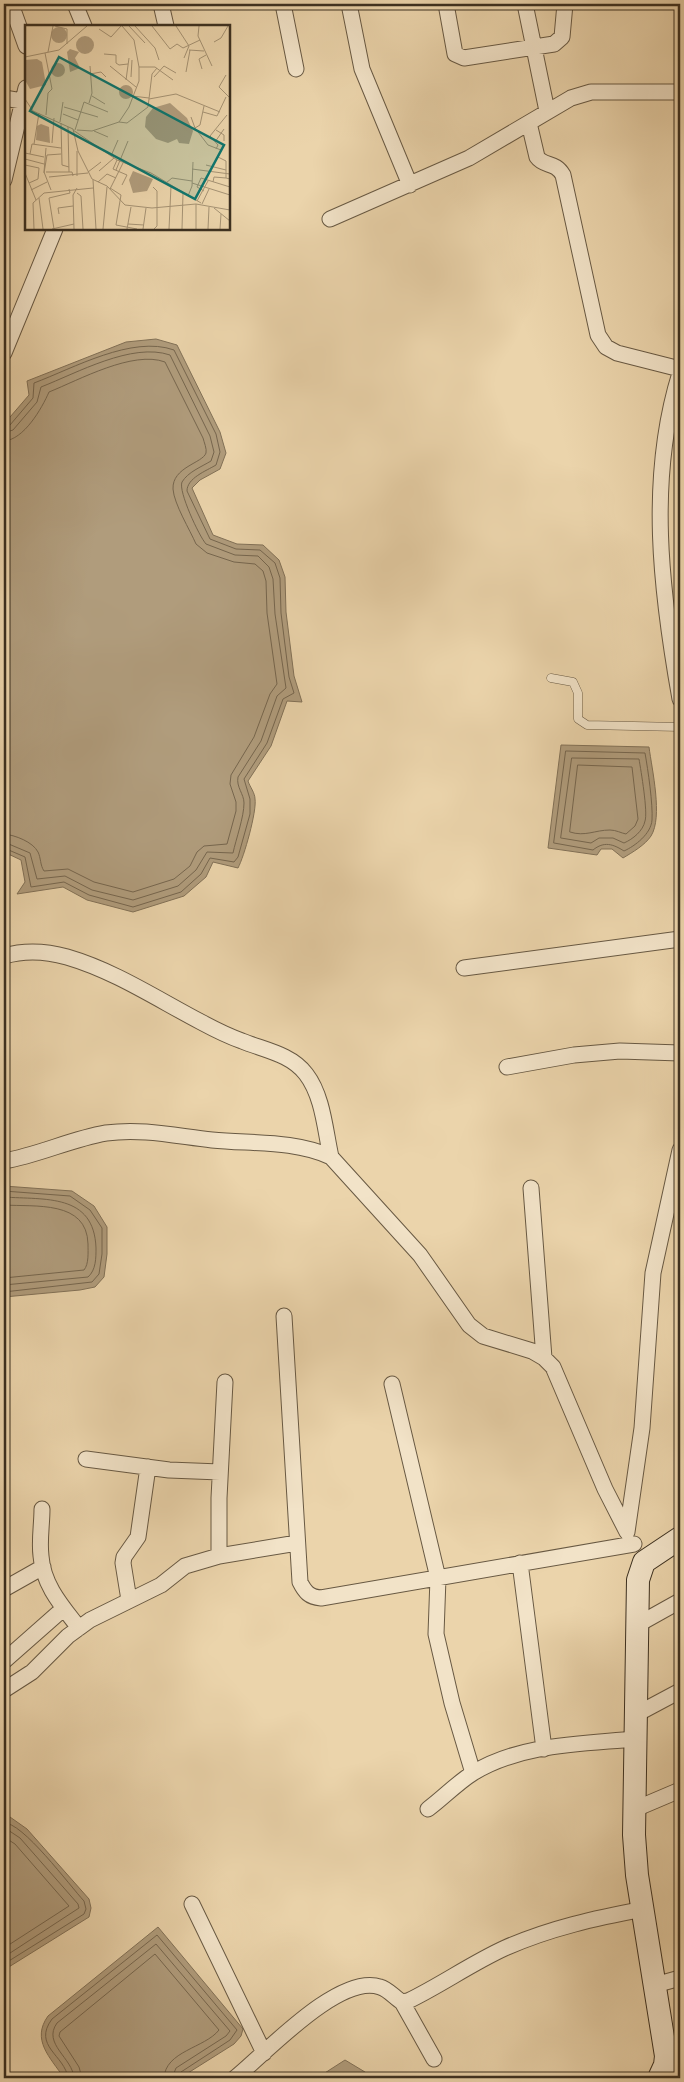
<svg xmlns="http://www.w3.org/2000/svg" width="684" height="2082" viewBox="0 0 684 2082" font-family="Vollkorn,serif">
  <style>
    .water { fill: #b09c7c; stroke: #827157 }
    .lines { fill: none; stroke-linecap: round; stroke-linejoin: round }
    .shore { stroke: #76664e; stroke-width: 1 }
    .lane-casing { stroke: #685943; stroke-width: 9 }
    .street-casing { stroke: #685943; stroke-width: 17 }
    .secondary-casing { stroke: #3c3020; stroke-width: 24 }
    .lane { stroke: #f2e3c8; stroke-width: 8 }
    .street { stroke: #f2e3c8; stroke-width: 15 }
    .secondary { stroke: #f2e3c8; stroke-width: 22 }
    .inset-road { fill: none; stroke: #a59273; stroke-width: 1 }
    .view { fill: #0f766e; fill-opacity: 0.15; stroke: #0f766e; stroke-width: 2.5 }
    .inset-edge { fill: none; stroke: #3c3020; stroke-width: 2.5 }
  </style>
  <rect width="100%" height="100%" fill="#ebd4ab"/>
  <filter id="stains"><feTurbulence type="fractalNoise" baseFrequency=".004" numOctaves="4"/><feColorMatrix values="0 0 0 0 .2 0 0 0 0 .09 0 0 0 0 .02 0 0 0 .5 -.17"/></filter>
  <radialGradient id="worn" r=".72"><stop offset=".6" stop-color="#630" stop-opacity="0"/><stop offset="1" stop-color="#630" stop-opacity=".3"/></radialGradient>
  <path class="water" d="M156 339 177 345 220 432 226 453 220 469 200 480 192 488 213 535 237 544 263 545 279 560 285 577 286 612 294 676 302 702 287 701 271 746 248 781C250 787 255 793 255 799 257 811 244 857 238 868L213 862 206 877 184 896 133 912 87 900 63 887 17 894 25 882 21 860 4 852V424L29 395 27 381 126 342Z
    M561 745 649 747C652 770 663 817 651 836 645 845 633 852 623 858L612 849H601L597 855 548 848Z
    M4 1186 72 1191 94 1206 107 1227V1254L104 1277 95 1287 80 1290 4 1297Z
    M10 1817 27 1829 89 1899 91 1908 89 1917 4 1970V1818Z
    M158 1927 243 2029 241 2036 234 2044 180 2078H64C50 2057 31 2040 48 2016Z
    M345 2060 365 2072 372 2078H317Z"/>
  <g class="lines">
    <path class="shore" d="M4 427 10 425 33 398 34 383C74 368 132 335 174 350L216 434 220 452 216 465C206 471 187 478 187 491L210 539 236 549 260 550 275 563 280 578 281 613 289 677 294 693 283 699 267 743 244 779 250 799V814L238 857 234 862 210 858 201 874 181 892 133 907 89 895 64 882 31 887 25 857 4 848
      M4 433 13 430 37 402 41 387C77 373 132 342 170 355L210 436 214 452 211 461C201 467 188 472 182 482 178 491 199 536 206 544L235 555 258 556 269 567 273 579 275 614 286 688 277 696 261 741 238 777C236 787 244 794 244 803 244 817 236 839 233 853L207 852 196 870 178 886 133 900 92 890 65 876 37 879 30 853 4 842
      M4 441C24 440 42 408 49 392 79 380 133 350 165 362L203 438C204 442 207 449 206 453 203 463 172 467 173 489 174 504 190 530 196 544L207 553 234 562 255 564 263 571 266 581 267 613 277 684 270 694 254 737 231 775 230 784 236 802V811L227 844 204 846 197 852 190 866 174 879 133 892 94 882 68 869 44 871C40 865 41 858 38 852 33 842 15 835 4 834
      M566 751 645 753C648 770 653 804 652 820 651 834 635 846 624 851 613 844 604 841 593 850L554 843Z
      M572 758 639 759C641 771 648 812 645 821 643 831 633 839 624 843L613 838H599L591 843 561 838Z
      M578 765 632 767 638 819 635 826 626 834C621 833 616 830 610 830 595 830 585 837 570 832Z
      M4 1191 70 1196 90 1210 102 1228V1254L99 1274 92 1282 4 1292
      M4 1197C45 1200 94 1193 96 1248 96 1258 96 1270 88 1277L4 1285
      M4 1205C35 1207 87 1200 88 1244 88 1252 89 1264 84 1270L4 1278
      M4 1823C22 1821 70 1886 84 1901L86 1909 84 1914 4 1964
      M4 1829 8 1830 20 1838 78 1904 79 1908 4 1957
      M4 1837 15 1844 69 1906 4 1948
      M68 2078C65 2055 32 2046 52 2019L157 1935 237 2030 230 2040 181 2072 178 2078
      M74 2078C73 2058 42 2044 57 2023L156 1944 230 2031 226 2036 176 2068 172 2078
      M82 2078 79 2067 59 2036 60 2032 155 1954 219 2030C205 2048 165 2051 164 2078"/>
    <g class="lane-casing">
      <path id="lane" d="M551 678 573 682 578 693V719L587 725 680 727"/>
    </g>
    <g class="street-casing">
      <path id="street" d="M11 4 26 46
        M75 4 84 26
        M161 4 166 26
        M283 4 296 69
        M349 4 362 69 410 185
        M446 4 455 54 464 58 554 44 562 37 565 4
        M525 4 547 111
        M4 98 22 101
        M529 123 537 157C544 167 555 161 563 175L598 335 606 347 617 353 680 369
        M4 180 26 88
        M330 219 469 158 571 98 591 92H680
        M4 353 55 229
        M680 373C647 479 661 592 680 699
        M4 956C24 950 46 951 67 957 115 971 157 999 201 1022 214 1029 228 1036 242 1041 264 1050 291 1054 306 1074 323 1096 325 1130 331 1157
        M464 968 680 939
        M507 1067 574 1055 620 1051 680 1053
        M4 1161C39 1155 71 1139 106 1133 142 1128 176 1136 212 1140 251 1144 294 1140 331 1157L420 1255 469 1325 483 1336 532 1351 544 1358 553 1367 605 1489 627 1532
        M531 1188 544 1358
        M284 1316 300 1582C305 1592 309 1597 321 1598L634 1544
        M392 1384 438 1578 436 1634 452 1703 473 1773
        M86 1459 169 1470 220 1472
        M42 1509C42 1524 39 1541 41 1556 43 1585 62 1606 79 1628
        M627 1532 642 1428 653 1273 680 1150
        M219 1556V1498L225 1382
        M520 1563 544 1749
        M4 1589 43 1567
        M129 1600 123 1563 124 1557 138 1537 148 1467
        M637 1625 680 1601
        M4 1661 63 1609
        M4 1690 32 1672 68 1636 90 1620 161 1585 185 1566 219 1556 297 1543
        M635 1715 680 1691
        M428 1809C443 1798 457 1783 473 1773 520 1744 581 1744 634 1739
        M633 1810 680 1790
        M192 1904 264 2053
        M655 1985 680 1978
        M402 2002 434 2059
        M235 2078C265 2054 339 1973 380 1987 388 1989 395 1998 402 2002L408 2001C441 1985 472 1963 505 1948 550 1928 596 1918 644 1909"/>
    </g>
    <g class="secondary-casing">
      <path id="secondary" d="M659 2078 665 2065 666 2056 637 1875 634 1835 638 1580 644 1562 680 1538"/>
    </g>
    <use href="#lane" class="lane"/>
    <use href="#street" class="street"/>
    <use href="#secondary" class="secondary"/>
  </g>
  <g transform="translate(25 25)">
    <rect width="205" height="205" fill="#ebd4ab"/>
    <path d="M26 10a8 8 0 1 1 16 0a8 8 0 1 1-16 0ZM51 20a9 9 0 1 1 18 0a9 9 0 1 1-18 0ZM45 24 54 27 50 33 55 43 45 47 42 27ZM12 34 17 37 21 60 5 64 0 55V35ZM26 45a7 7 0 1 1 14 0a7 7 0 1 1-14 0ZM94 67a7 7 0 1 1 14 0a7 7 0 1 1-14 0ZM145 78 162 93 168 106 164 119 154 118 152 114 143 118 131 114 120 102 121 92 128 83ZM16 99 24 102 25 118 11 115 12 101ZM108 146 128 154 122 166 108 168 104 155Z" fill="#b09c7c"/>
    <path class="inset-road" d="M30 1 42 4V19M104 1 120 18M110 1 130 23 134 35M127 1 145 24 152 19 158 23 175 15M151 1 164 21 159 33M174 1 173 11 187 41M74 4 86 12 96 1M189 17 196 13 203 1M164 25 179 26M23 27 28 1M20 28 27 64 23 68 21 90M79 29 91 30V38L94 40 103 39M0 32 34 25 62 1M85 41 111 62M114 42H130L148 55M177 44 174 34 181 30M161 47 165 25M65 49 76 47 81 52M201 50 194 62 205 73M106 52 107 35M129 52 139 41 151 48M101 55 104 33M67 71 80 79M107 71 124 73M0 74 8 86 48 104 53 126 67 154 82 161 100 180 127 183 171 179 205 185M124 74 151 69 195 87M64 78 67 68 65 41M39 82 73 92M178 87 192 91 201 72M38 89 53 95M166 92 170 103 183 120 196 125 193 132 201 136V153L205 154M35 97 38 77M94 97 102 98 123 82 127 49 132 43M36 98 37 140 44 142M43 102 44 147M170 103 175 100 179 81M48 105 92 135 126 148 176 178M50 105 59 77 83 87M52 105 67 106 94 97 104 82 114 56V42L109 15 97 1M191 105 199 110V116M69 106 83 112M190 117 199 104M27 118 29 93M9 119 14 88M21 123 19 147 26 165M191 124 193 120 185 111 202 90M0 128 19 132M5 129 7 119 36 123M86 131 93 115M0 134 19 139M92 135 88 144 102 150 97 160M0 140 14 143 13 154 4 158M181 140 201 145M167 144 205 149M91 145 103 116M74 146 89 133M21 147H47L48 151M63 147 76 137M0 148 11 175M19 148 22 130 36 129M52 151V126M24 152 63 148M68 155 71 204M73 157 82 149 91 153M188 157 189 152 201 153M141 158 147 153 167 156M167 158 205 170M128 162 132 166V201L129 204M85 163 96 170 91 200 112 204M85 164 98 138M6 165 22 157M179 166 172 162 176 153 205 162M52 168 56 171 58 204M163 171 167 161 168 137M14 173 18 204M172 176 183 156M177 179 184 164M189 183 205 196M34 189 33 183 48 181M103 199 119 200M9 204 8 178 19 168 68 163M27 204 49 199M29 204 24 173 45 168 44 164M49 204 48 170 52 163M78 204 82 162M102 204 106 182M118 204 121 183M144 204 146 161M157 204 158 168M171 204V179M183 204 184 182M195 204 196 189"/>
    <path class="view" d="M34 32 199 120 170 174 5 86Z"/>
    <rect width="205" height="205" class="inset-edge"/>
  </g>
  <rect width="684" height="2082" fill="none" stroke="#ebd4ab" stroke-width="20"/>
  <rect x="5" y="5" width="674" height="2072" fill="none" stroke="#3c3020" stroke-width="2.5"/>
  <rect x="10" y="10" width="664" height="2062" fill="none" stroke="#3c3020"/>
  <rect width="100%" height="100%" filter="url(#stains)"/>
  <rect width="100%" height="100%" fill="url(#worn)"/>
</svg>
